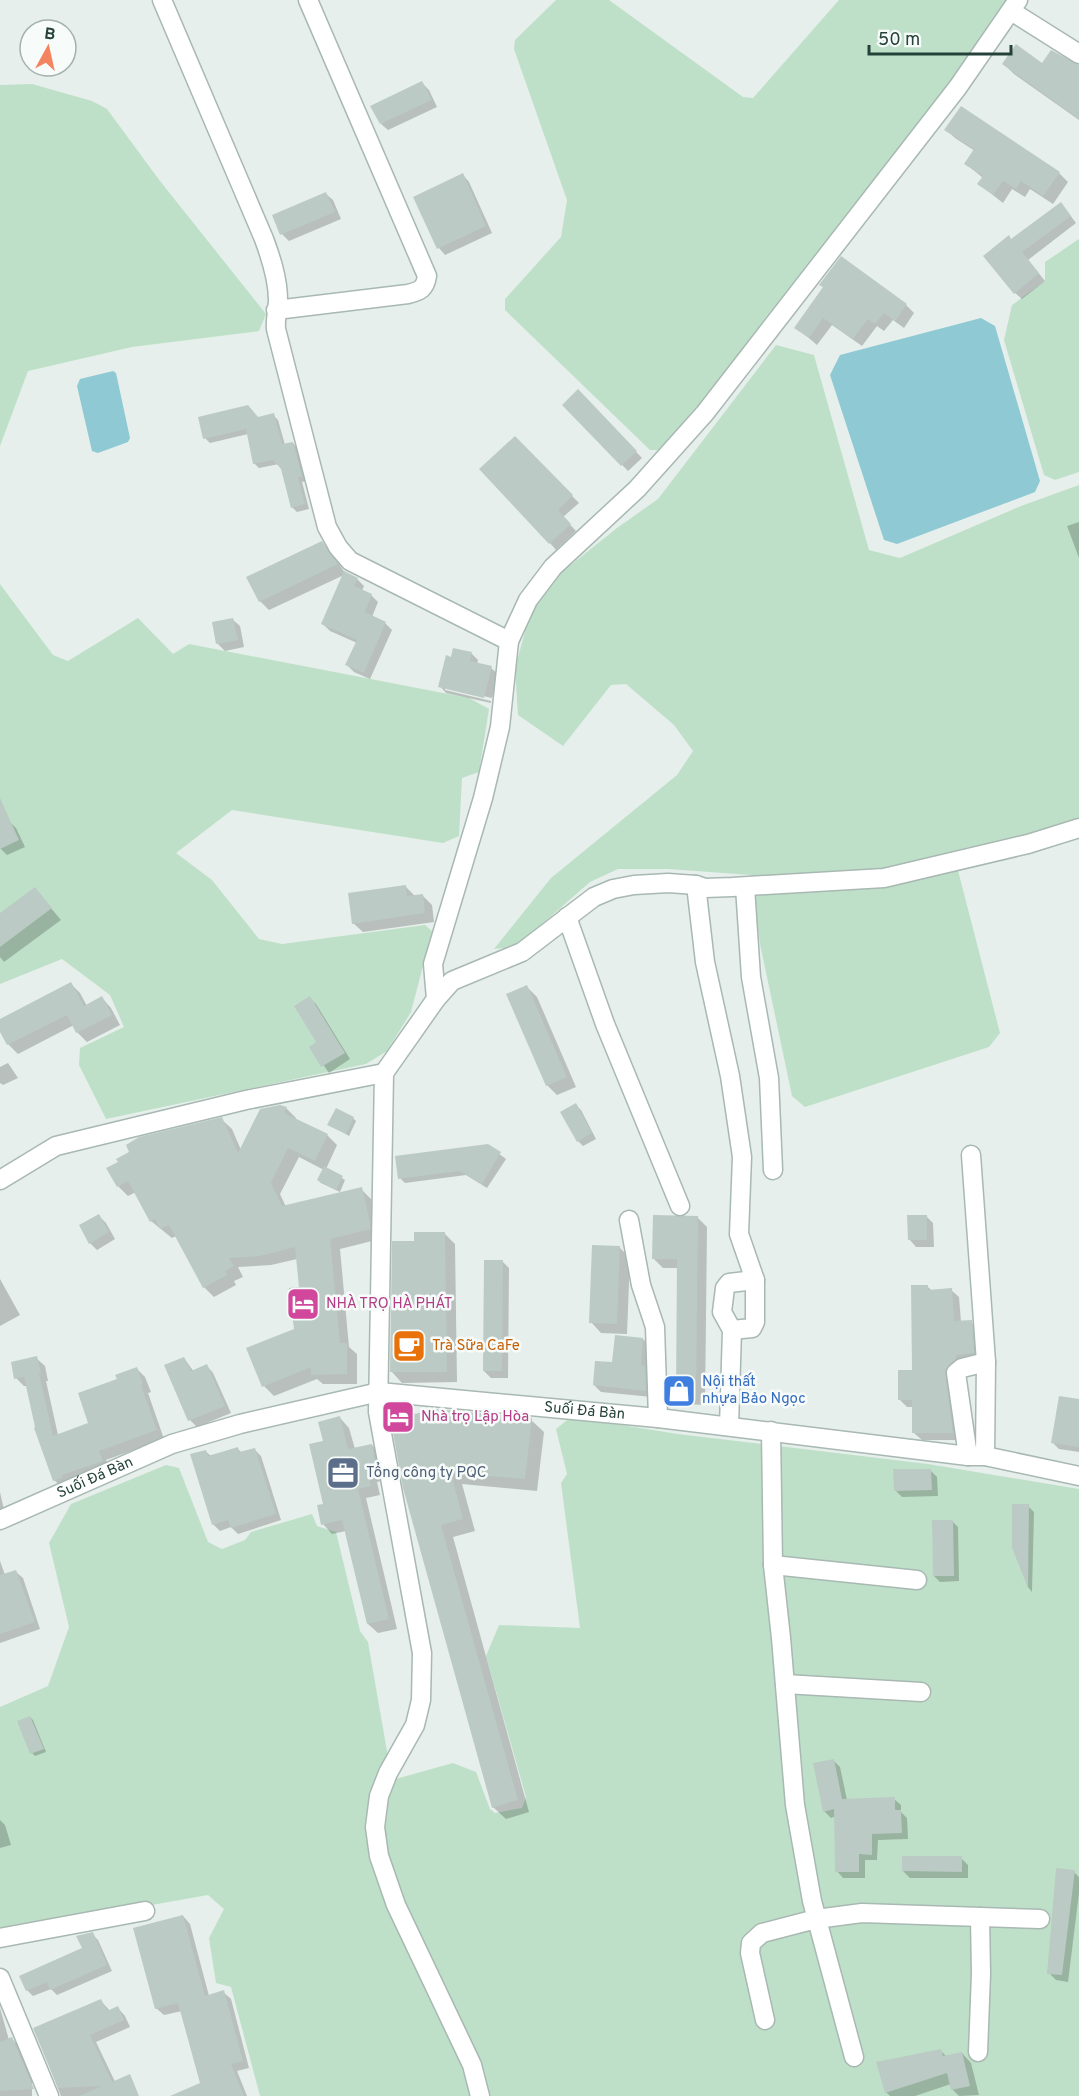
<svg xmlns="http://www.w3.org/2000/svg" width="1079" height="2096" viewBox="0 0 1079 2096" font-family="Overpass,sans-serif">
  <style>
    .green { fill: #bfe0c8 }
    .water { fill: #8ec9d4 }
    .shadow { fill: #0003 }
    .building { fill: #bbcac4 }
    .lines { fill: none; stroke-linecap: round; stroke-linejoin: round }
    .minor-casing { stroke: #a8b8b2; stroke-width: 21 }
    .minor { stroke: #fff; stroke-width: 18 }
    .labels { text-anchor: middle; dominant-baseline: central; stroke-width: 5; stroke-linejoin: round; paint-order: stroke }
    .hotel-label { font-size: 15px; fill: #b23c85; stroke: #f7fbf9; text-anchor: start }
    .food-label { font-size: 15px; fill: #c56008; stroke: #f7fbf9; text-anchor: start }
    .shop-label { font-size: 15px; fill: #366cbe; stroke: #f7fbf9; text-anchor: start }
    .street-label { font-size: 15px; fill: #24423a; stroke: #f7fbf9 }
    .service-label { font-size: 15px; fill: #4e5e75; stroke: #f7fbf9; text-anchor: start }
  </style>
  <rect width="100%" height="100%" fill="#e6efeb"/>
  <path class="green" d="M556 0H609L743 97 753 98 839 0H1009L964 70 771 317 663 450H650L505 310V299L561 237 567 200 514 49 515 40Z
    M32 84 92 101 107 109 160 181 266 314 259 331 132 347 28 371 0 446V85Z
    M1079 239V472L1055 480 1044 475 1004 340 1012 305 1045 281V262Z
    M776 345 814 355 869 550 900 558 1021 506 1079 485V819C1051 831 1023 839 994 845 978 848 967 843 954 855L1000 1033 989 1047 805 1107 792 1096 760 944 751 875 668 869H618L590 882 516 947 494 949 551 878 677 775 693 751 674 725 626 684 611 685 563 746 518 715 515 668 530 614 557 576 617 528 658 499Z
    M0 584 53 655 68 661 138 618 173 654 189 644 469 698 489 709 479 772 462 778 459 836 443 843 232 810 176 853 212 880 259 939 282 944 425 925 432 931 411 1012 387 1051 366 1064 106 1119 79 1065 80 1048 124 1027 110 995 62 959 0 984Z
    M571 1417 678 1434 928 1464 1079 1489V2096H260L231 1987 216 1983 209 1938 224 1909 208 1895 0 1932V1707L48 1686 69 1627 49 1543 71 1504 166 1465 179 1468 208 1542 222 1549 245 1540 251 1532 312 1514 317 1526 336 1532 360 1631 368 1642 392 1780 453 1763 476 1772 490 1809 495 1813 522 1808 526 1797 486 1656 499 1625 580 1628 561 1483 567 1474 556 1429Z"/>
  <path class="water" d="M981 318 995 326 1040 481 1035 492 897 544 884 540 830 375 840 355Z
    M113 371 116 373 130 438 128 442 98 453 92 451 77 386 80 379Z"/>
  <path class="shadow" d="M1004 64 1079 66V120L1014 74Z
    M422 83 429 90 437 107 388 130 381 124Z
    M946 129 1059 173 1068 182 1053 204 1030 189 1025 197 1012 189 1003 203 979 184 983 178 966 164 975 151 955 138Z
    M463 175 469 182 492 233 445 255 439 248 415 198Z
    M326 194 333 200 341 219 289 241 282 234 274 216Z
    M1067 211 1076 223 1028 260 1045 281 1022 299 1015 293 1012 241Z
    M825 288 906 305 914 313 904 328 893 320 884 331 877 326 862 346 832 325 817 345 796 327Z
    M578 392 642 458 628 471 565 405Z
    M273 415 278 420 285 445 293 443 298 449 307 481 302 482 309 509 297 512 292 507 282 468 279 464 259 468 254 463 248 434 210 443 205 438Z
    M515 438 579 503 563 517 576 531 556 550 550 543Z
    M1079 522V558L1067 526Z
    M321 543 331 552 345 573 357 579 364 586 362 591 372 596 378 602 372 617 385 623 392 630 370 679 354 672 347 665 357 643 330 631 323 624 344 575 269 610 260 601Z
    M233 620 240 626 244 647 225 651 218 644Z
    M454 650 472 654 478 660 477 664 491 668 498 674 492 698 445 687V690L491 701V703L446 693 440 686 452 659Z
    M9 821 16 828 25 847 7 855 0 848V825Z
    M405 886 415 896 422 895 432 905 434 922 363 932 353 923Z
    M35 889 61 920 4 962 0 957V915Z
    M71 984 80 993 87 1006 102 998 111 1008 120 1025 87 1042 77 1032 74 1025 18 1054 8 1044 0 1029V1020Z
    M527 987 537 997 576 1087 557 1095 547 1085Z
    M309 998 316 1004 350 1059 329 1073 311 1047 318 1042Z
    M8 1063 18 1078 3 1085 0 1083V1067Z
    M576 1105 581 1110 596 1139 583 1146 578 1141Z
    M286 1108 296 1118 295 1120 327 1135 337 1145 326 1169 345 1180 340 1192 321 1183 318 1180 324 1170 299 1157 280 1194 286 1207 361 1189 371 1199 380 1239 340 1249 349 1347 357 1354V1384H323L317 1379 274 1396 264 1386 295 1329 300 1289 297 1259 271 1265 238 1267 243 1277 234 1281 236 1285 214 1297 204 1287 176 1236 172 1238 151 1221 136 1192 128 1196 118 1186 221 1119 232 1129 241 1150Z
    M353 1118 356 1121 349 1136 329 1124Z
    M487 1145 506 1159 487 1188 466 1175 405 1183 400 1178Z
    M99 1216 106 1223 115 1239 97 1250 90 1243Z
    M926 1216 933 1223 934 1247H916L910 1240Z
    M697 1217 707 1227 705 1405 687 1404 677 1395 679 1268H663L654 1259Z
    M444 1233 455 1244 457 1382 402 1383 392 1372 416 1242Z
    M619 1247 630 1258 627 1334 601 1333 591 1322Z
    M502 1261 509 1268 508 1378H491L484 1371Z
    M0 1279 20 1315 0 1326Z
    M927 1286 932 1291 951 1290 959 1297 961 1322H971L979 1329 981 1361 963 1362 959 1440H922L914 1433V1407H907L899 1399 913 1372Z
    M643 1339 650 1346 647 1370 651 1374 652 1397 601 1392 594 1385 614 1364Z
    M36 1358 45 1366 48 1381H46L58 1435 90 1424 118 1380 137 1369 145 1377 151 1392 148 1393 164 1439 106 1460 110 1469 63 1488 54 1480 27 1386H24L16 1378Z
    M184 1358 194 1372 207 1366 213 1373 231 1413 197 1427 190 1420 166 1366Z
    M1079 1401V1452L1059 1449 1052 1442Z
    M408 1407 416 1415 531 1420 544 1432 537 1491 462 1484 475 1531 453 1537 529 1812 506 1819 493 1807Z
    M340 1418 349 1428 355 1449 372 1445 381 1455 386 1480 377 1482 380 1495 366 1498 397 1629 378 1633 368 1624 346 1531 332 1534 323 1524 325 1442Z
    M237 1448 242 1453 254 1449 261 1456 281 1520 238 1534 231 1527 220 1531 213 1524 205 1451 211 1456Z
    M930 1470 937 1477 938 1496 902 1497 895 1490Z
    M0 1492 4 1510 0 1511Z
    M1028 1506 1034 1512 1032 1592 1028 1587Z
    M952 1521 958 1527 959 1581 940 1582 934 1576Z
    M0 1561 5 1575 16 1572 23 1578 40 1629 0 1643Z
    M30 1717 33 1720 46 1752 35 1756 32 1753Z
    M834 1761 840 1767 847 1800 894 1799 901 1805V1812L907 1818 908 1839 878 1840 877 1860H865V1878H843L837 1871 836 1816 831 1818 824 1811Z
    M0 1820 5 1825 11 1845 0 1848Z
    M961 1858 968 1865V1878H910L903 1871Z
    M1074 1872 1079 1877V1893L1068 1982 1056 1980 1049 1973Z
    M183 1916 190 1924 209 1996 223 1992 231 1999 249 2068 237 2071 247 2096H174L201 2084 182 2011 164 2015 156 2008Z
    M92 1934 98 1940 112 1971 57 1995 51 1989 33 1996 27 1990 84 1949Z
    M101 2001 110 2011 118 2008 125 2016 130 2027 96 2042 119 2090 105 2096H61L35 2029Z
    M0 2008 9 2040 12 2039 19 2046 32 2075V2096H0Z
    M941 2051 947 2057 962 2053 971 2063 979 2095 959 2096 952 2089 951 2084 915 2096H890L886 2092Z"/>
  <path class="building" d="M1016 44 1042 63 1051 50 1079 65V119L1002 64Z
    M422 81 432 100 380 124 370 106Z
    M961 106 1060 172 1043 196 1021 181 1016 189 1003 181 993 195 977 184 983 176 964 164 974 149 944 130Z
    M463 173 486 226 437 249 413 197Z
    M326 192 335 212 280 235 272 215Z
    M1061 202 1071 216 1022 252 1039 273 1014 294 983 256 1009 235 1011 239Z
    M841 256 907 304 895 321 884 313 875 324 868 319 853 339 823 318 809 338 794 328 823 287 819 285Z
    M578 389 637 451 621 466 562 405Z
    M248 405 258 417 274 413 282 444 293 442 302 476 298 477 305 504 291 508 281 469 273 460 253 464 246 429 203 439 198 417Z
    M515 436 573 495 558 510 571 524 549 544 479 469Z
    M322 541 338 564 259 602 246 577Z
    M344 571 358 578 354 586 372 594 365 612 386 622 364 673 345 665 357 640 321 624Z
    M233 618 238 640 216 644 212 622Z
    M453 648 472 652 470 661 492 666 484 698 438 687 446 655 451 657Z
    M0 798 19 840 0 849Z
    M406 885 407 896 423 894 425 913 352 924 348 893Z
    M35 887 52 908 0 947V913Z
    M71 982 84 1006 102 996 112 1015 76 1033 67 1015 7 1045 0 1032V1019Z
    M527 985 567 1077 546 1086 506 994Z
    M310 996 345 1053 321 1067 309 1047 316 1042 294 1006Z
    M576 1103 592 1133 577 1142 560 1112Z
    M280 1105 287 1107 284 1113 328 1134 315 1161 288 1148 271 1183 282 1206 362 1187 370 1222V1229L330 1239 340 1343H347V1374L311 1375V1367L262 1387 246 1348 294 1329 289 1288 299 1287 295 1247 260 1256 229 1258 234 1266 225 1271 227 1275 203 1288 169 1225 160 1229 155 1219 150 1222 128 1181 117 1187 106 1168 118 1162 116 1159 129 1152 126 1145 139 1137 222 1117 238 1153 260 1109Z
    M336 1108 354 1117 346 1134 327 1125Z
    M488 1144 501 1152 482 1184 460 1171 398 1179 395 1156Z
    M324 1166 343 1176 336 1190 317 1180Z
    M99 1214 109 1232 89 1244 79 1225Z
    M653 1215 698 1216 696 1396H676L677 1259H652Z
    M907 1215H927V1240H908Z
    M414 1232H445L447 1372H390L392 1241H414Z
    M592 1245 620 1246 617 1324 589 1323Z
    M484 1260H503L502 1371H483Z
    M911 1285H928V1290L952 1288 954 1321 972 1320 974 1353 956 1355V1358L945 1370 953 1433H912V1400H898V1370H912Z
    M615 1335 643 1338 641 1365 645 1366 646 1391 593 1385 595 1361 612 1362Z
    M37 1356 41 1373H39L53 1436 88 1423 78 1393 117 1379 115 1375 137 1367 143 1384 141 1385 157 1430 99 1451 103 1461 62 1475V1478L53 1481 34 1428 35 1427 24 1377 14 1379 11 1362Z
    M184 1357 191 1371 207 1364 225 1406 188 1421 164 1365Z
    M1059 1396 1079 1399V1447L1051 1443Z
    M400 1405 408 1406 411 1415 435 1409 532 1418 525 1479 451 1473 463 1519 441 1525 518 1800 492 1808 403 1488 389 1411V1408Z
    M340 1416 348 1449 372 1444 377 1471 368 1473 371 1486 358 1489 389 1619 367 1624 342 1520 321 1525 317 1505 323 1504 309 1444 323 1441 318 1422Z
    M238 1447 239 1452 255 1448 276 1514 231 1528 228 1520 212 1525 190 1454 206 1450 208 1456Z
    M893 1469H931L932 1490 894 1491Z
    M1012 1504H1029L1028 1588 1012 1548Z
    M932 1520H953L954 1576H933Z
    M16 1570 35 1622 0 1634V1575Z
    M30 1716 44 1749 30 1754 17 1721Z
    M834 1759 842 1799 895 1797V1810H901L902 1833 872 1834V1855L859 1854V1872H835L834 1809 823 1812 813 1763Z
    M902 1856H962V1872L902 1871Z
    M1056 1868 1075 1870 1062 1975 1047 1974Z
    M183 1915 205 1996 224 1990 243 2061 231 2064 244 2096H170L200 2083 178 2003 155 2009 133 1928Z
    M93 1932 107 1965 50 1990 47 1982 26 1991 19 1976 82 1948 76 1936Z
    M101 1999 107 2011 118 2006 124 2020 90 2035 112 2082 130 2074 139 2096H79L102 2086 58 2088 33 2028Z
    M12 2037 34 2089 0 2091V2042Z
    M941 2049 943 2056 962 2052 970 2086 951 2090 947 2073 885 2093 876 2062Z"/>
  <g class="lines">
    <g class="minor-casing">
      <g id="minor">
        <path d="M162 0 264 239C271 258 278 279 278 300 278 310 275 318 276 329L327 527 338 547 350 561 509 641"/>
        <path d="M1011 11 1079 54"/>
        <path d="M276 310 408 294C420 291 425 289 427 276L308 0"/>
        <path d="M696 885 705 962 730 1076 742 1157 739 1234 755 1280V1322L752 1328 732 1330"/>
        <path d="M745 887 751 977 769 1078 773 1170"/>
        <path d="M567 917 605 1024 680 1206"/>
        <path d="M436 999 452 981 522 952 594 897 613 889 634 885 668 883 696 885 705 888 732 887 884 878 1028 844 1079 828"/>
        <path d="M971 1155 986 1362 985 1456"/>
        <path d="M0 1180 56 1146 246 1100 384 1073"/>
        <path d="M629 1220 641 1285 655 1327 658 1418"/>
        <path d="M729 1426 732 1330 722 1312 725 1288 729 1283 755 1280"/>
        <path d="M771 1431 773 1565 781 1638 795 1805 812 1901 854 2057"/>
        <path d="M968 1456 956 1373 962 1368 986 1362"/>
        <path id="s1" d="M0 1520 172 1444 240 1424 379 1392 658 1418 968 1456H985L1079 1476"/>
        <path d="M773 1565 917 1580"/>
        <path d="M785 1684 921 1692"/>
        <path d="M0 1938 145 1911"/>
        <path d="M0 1978 49 2096"/>
        <path d="M765 2020 750 1953 751 1943 762 1933 816 1919 862 1913 1040 1919"/>
        <path d="M978 2052 981 1974 980 1917"/>
        <path d="M480 2096 472 2065 396 1905 379 1856 375 1827 379 1796 388 1773 415 1725 421 1700 422 1653 378 1412 384 1073 436 999 433 964 483 798 500 727 509 641 528 600 553 567 637 489 705 413 958 87 1018 0"/>
      </g>
    </g>
    <use href="#minor" class="minor"/>
  </g>
  <defs>
    <g id="hotel-square" transform="scale(1.725)"><rect x="-9" y="-9" width="18" height="18" rx="4" fill="#d1479c" stroke="#f7fbf9"/><path d="M-6-4.5h1.5V1H6V5H4.5V3h-9V5H-6ZM-4 0a1.8 1.8 0 1 1 3.6 0ZM.5 0V-2.5h3Q6-2.5 6 0Z" fill="#fff"/></g>
    <g id="cafe-square" transform="scale(1.725)"><rect x="-9" y="-9" width="18" height="18" rx="4" fill="#e8710a" stroke="#f7fbf9"/><path d="M-5.5-4.5H6V0H3Q3 3.5 0 3.5H-2.5Q-5.5 3.5-5.5 0ZM3-3.2v2h1.7v-2ZM-6 4.5H4V6H-6Z" fill="#fff"/></g>
    <g id="shop-square" transform="scale(1.725)"><rect x="-9" y="-9" width="18" height="18" rx="4" fill="#3f7fe0" stroke="#f7fbf9"/><path d="M-5-2.5h2.3a2.7 3.5 0 0 1 5.4 0H5L5.5 6h-11ZM-1.5-2.5h3a1.5 2.3 0 0 0-3 0Z" fill="#fff"/></g>
    <g id="office-square" transform="scale(1.725)"><rect x="-9" y="-9" width="18" height="18" rx="4" fill="#5c6f8a" stroke="#f7fbf9"/><path d="M-6-3h4V-5.5h4V-3h4V5H-6ZM-1-4.5V-3h2v-1.5ZM-6 0V1H6V0Z" fill="#fff"/></g>
  </defs>
  <g fill-rule="evenodd">
    <use href="#hotel-square" x="303" y="1304"/>
    <use href="#cafe-square" x="409" y="1346"/>
    <use href="#shop-square" x="679" y="1391"/>
    <use href="#hotel-square" x="398" y="1417"/>
    <use href="#office-square" x="343" y="1473"/>
  </g>
  <g class="labels">
    <g class="hotel-label">
      <text x="326" y="1304">NHÀ TRỌ HÀ PHÁT</text>
      <text x="421" y="1417">Nhà trọ Lập Hòa</text>
    </g>
    <g class="food-label">
      <text x="432" y="1346">Trà Sữa CaFe</text>
    </g>
    <g class="shop-label">
      <text x="702" y="1382">Nội thất<tspan x="702" dy="17">nhựa Bảo Ngọc</tspan></text>
    </g>
    <g class="street-label">
      <text stroke="none"><textPath href="#s1" startOffset="608">Suối Đá Bàn</textPath></text>
      <text stroke="none"><textPath href="#s1" startOffset="104">Suối Đá Bàn</textPath></text>
    </g>
    <g class="service-label">
      <text x="366" y="1473">Tổng công ty PQC</text>
    </g>
  </g>
  <g transform="translate(48 48) rotate(8)"><circle r="28" fill="#f7fbf9" stroke="#a3b1ad" stroke-width="1.5"/>
  <path d="M0-4.5L10 22L0 15L-10 22Z" fill="#f4845f"/>
  <text y="-9" font-size="16" font-weight="bold" text-anchor="middle" fill="#24423a">B</text>
  </g>
  <path d="M869 45v9h142v-9" fill="none" stroke="#24423a" stroke-width="3"/>
  <text x="878" y="45" font-size="18" fill="#24423a" stroke="#f7fbf9" stroke-width="4.5" paint-order="stroke">50 m</text>
</svg>
